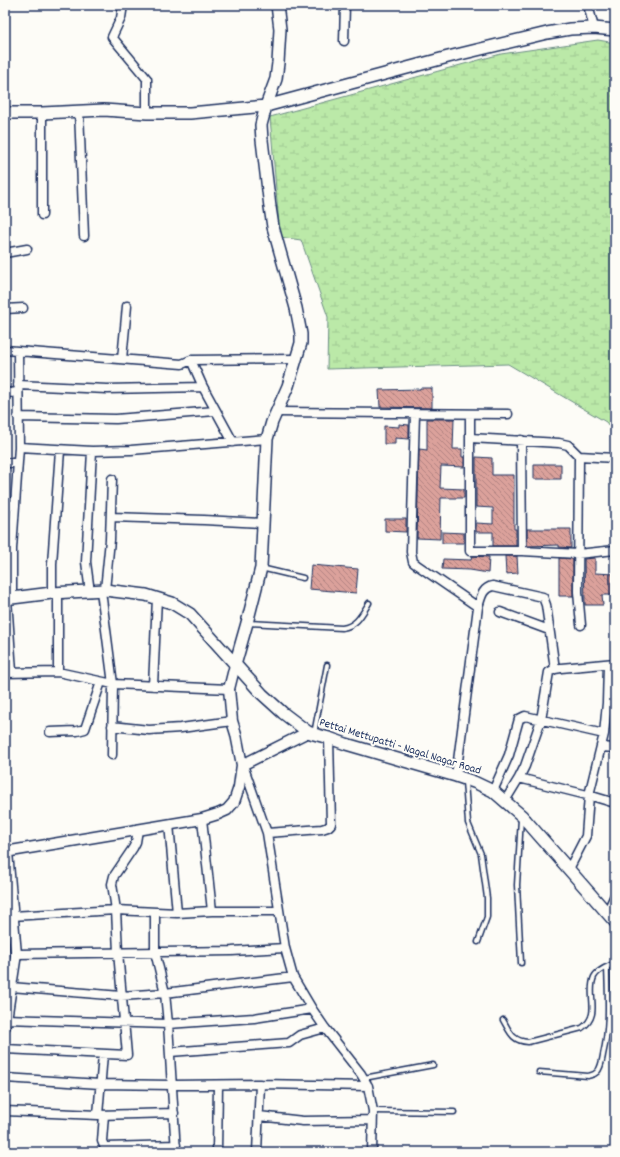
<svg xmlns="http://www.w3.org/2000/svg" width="620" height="1157" viewBox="0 0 620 1157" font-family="Dekko,sans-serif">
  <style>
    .wetland { fill: url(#wetland-marsh); stroke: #6b8c83 }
    .building { fill: url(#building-back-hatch); stroke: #1b2f5e }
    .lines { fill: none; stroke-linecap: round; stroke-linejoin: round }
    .service-casing { stroke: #1b2f5e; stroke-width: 7 }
    .minor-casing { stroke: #1b2f5e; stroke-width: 11 }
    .tertiary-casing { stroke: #1b2f5e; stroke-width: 13 }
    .secondary-casing { stroke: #1b2f5e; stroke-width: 14 }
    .service { stroke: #fdfcf7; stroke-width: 4 }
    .minor { stroke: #fdfcf7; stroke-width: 8 }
    .tertiary { stroke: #fdfcf7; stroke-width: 10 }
    .secondary { stroke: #fdfcf7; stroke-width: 11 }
    .labels { text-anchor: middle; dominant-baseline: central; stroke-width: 4; stroke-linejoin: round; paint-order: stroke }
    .street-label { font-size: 12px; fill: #1b2f5e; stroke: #fdfcf7 }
  </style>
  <defs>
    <pattern id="wetland-marsh" width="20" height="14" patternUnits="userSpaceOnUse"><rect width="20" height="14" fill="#bbe9a8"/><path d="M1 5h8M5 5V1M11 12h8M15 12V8" fill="none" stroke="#a0c893"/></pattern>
    <pattern id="building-back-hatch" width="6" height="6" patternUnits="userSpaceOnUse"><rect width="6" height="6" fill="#dba19b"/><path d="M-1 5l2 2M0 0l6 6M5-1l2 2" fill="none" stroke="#b18482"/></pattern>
  </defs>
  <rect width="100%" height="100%" fill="#fdfcf7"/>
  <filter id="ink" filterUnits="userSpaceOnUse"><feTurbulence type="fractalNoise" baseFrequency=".025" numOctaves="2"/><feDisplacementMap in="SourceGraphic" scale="8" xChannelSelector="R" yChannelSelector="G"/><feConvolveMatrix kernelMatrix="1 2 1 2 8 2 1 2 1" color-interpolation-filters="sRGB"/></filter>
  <g filter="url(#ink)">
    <path class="wetland" d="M598 40 615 43V434L606 422 508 364 327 369 328 317 301 240 280 237 270 117 501 54Z"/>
    <path class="building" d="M420 388H432V408L380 407 379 390 420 389Z
      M427 419H454L453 449H462V457H464V467L441 466 440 488 464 489V498H441L440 539 417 538 419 449 427 450Z
      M399 424 409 425V439L395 438V444H384V426L399 427Z
      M476 457 492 458V475H514V529H516V546H493V532H476V523L493 524V508L476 507Z
      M534 464H561V479H534Z
      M385 519H406V532L385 531Z
      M527 529H571V548L559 547V545L527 546Z
      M442 532 464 533V543H442Z
      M472 556 489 557 488 573 470 570 442 569 443 559 471 560Z
      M505 556H517L518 573 506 574Z
      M559 558 573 559V596H559Z
      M595 558V573L615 574V595H602L603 605H585L584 559Z
      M311 565 358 569 356 593 309 589Z"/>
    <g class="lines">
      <g class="service-casing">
        <path id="service" d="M261 568 303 578
          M248 623 342 628C357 626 362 614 369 603
          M314 734 327 665
          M465 781 468 823 481 854 487 898V917L478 942
          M521 963 517 885 521 818
          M503 1020C510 1032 512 1041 528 1042L582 1028C602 1014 586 995 594 977 597 970 609 966 615 963
          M539 1072 588 1076C591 1075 594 1075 597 1072 601 1068 602 1061 603 1055 610 1025 608 998 607 967
          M364 1078 433 1065
          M373 1111 454 1112"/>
      </g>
      <g class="minor-casing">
        <path id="minor" d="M123 5 121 18 112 37 147 79V113
          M588 5 594 28
          M344 41 345 5
          M79 111 84 236
          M42 113V215
          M5 253 27 249
          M5 309 23 308
          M5 350 182 364 191 360 296 359
          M122 359 127 306
          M191 360 203 387 233 442
          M18 385 107 389 203 387
          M5 393 18 392
          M276 412 508 414
          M415 414 411 552 413 562 417 565 478 607 456 776
          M470 415V551H522L578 554 615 550
          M18 417 116 419 215 411
          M470 438 559 443 568 445 579 456 615 458
          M521 440 522 551
          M19 447 92 451 131 450 267 439
          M579 456 578 592 581 625
          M5 463H17
          M5 504 15 506
          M111 517 204 520 263 523
          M105 590 110 540 112 479
          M101 591 113 684 112 755
          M90 592 86 562 92 451
          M52 593V564L60 450
          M58 593V672
          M12 598V549L19 447 18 351
          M7 599 12 672
          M478 607C481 598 482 588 493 586L543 597 546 605 555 669
          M500 612 549 630
          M5 673 58 672 113 684 229 689
          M153 686 157 598
          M112 726 149 730 181 728 232 721
          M50 732 77 731 85 729 101 682
          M601 747 615 748
          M243 765 267 833 285 948 293 977 312 1009 325 1028 361 1074 368 1086 373 1111 372 1152
          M519 778 595 797 615 803
          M493 791 509 755 519 719 525 716 604 734
          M505 801 519 778 525 766 541 720 549 672 555 669 561 668 615 663
          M202 819 212 911
          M169 824 177 913
          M267 833 322 829 328 827 331 824 329 738
          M569 869 586 836 589 795 604 734 607 703 608 664
          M607 913 615 895
          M12 916 116 910 177 913 212 911H279
          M16 954 232 951 285 948
          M11 987 121 996 165 993 155 952V913
          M5 1019 168 1024 165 993 293 977
          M5 1049 127 1055 118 952 116 910 112 884 114 876 133 848 136 842 138 830
          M170 1052 289 1043 300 1035 325 1028
          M5 1078 100 1084 172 1085 260 1084 368 1086
          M5 1111 98 1115 174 1113
          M98 1115 103 1054
          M104 1115 102 1141 104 1146 107 1147 176 1145
          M259 1116 303 1121 372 1120
          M176 1152 168 1024 254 1018 312 1009
          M217 1152 218 1085
          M257 1152 260 1084"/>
      </g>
      <g class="tertiary-casing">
        <path id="tertiary" d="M242 765 308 732
          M5 852 202 819 218 814 227 810 234 802 239 787 242 765 236 734 232 721 229 689 235 665
          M5 1026 16 954 7 852"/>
      </g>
      <g class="secondary-casing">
        <path id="secondary" d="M5 113H42L104 110 147 113H190L266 106 448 57 547 33 570 29 594 28 615 30
          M5 600 12 598 52 593 105 590 146 595 172 603 190 614 262 694 283 713 308 732 314 734 329 738 346 744 456 776 474 782 493 791 522 816 615 922
          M235 665 247 623 261 568 267 439 272 422 288 386 301 343V334L296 308 273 227 270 207 262 140 261 125 266 106 276 79 278 63 280 29 277 5"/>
      </g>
      <use href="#service" class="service"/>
      <use href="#minor" class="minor"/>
      <use href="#tertiary" class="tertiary"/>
      <use href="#secondary" class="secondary"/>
    </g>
  </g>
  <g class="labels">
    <g class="street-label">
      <text transform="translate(400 747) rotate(17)">Pettai Mettupatti - Nagal Nagar Road</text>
    </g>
  </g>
  <rect width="620" height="1157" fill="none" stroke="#fdfcf7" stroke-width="20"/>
  <rect x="10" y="10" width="600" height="1137" fill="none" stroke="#1b2f5e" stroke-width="1.5" filter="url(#ink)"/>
</svg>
